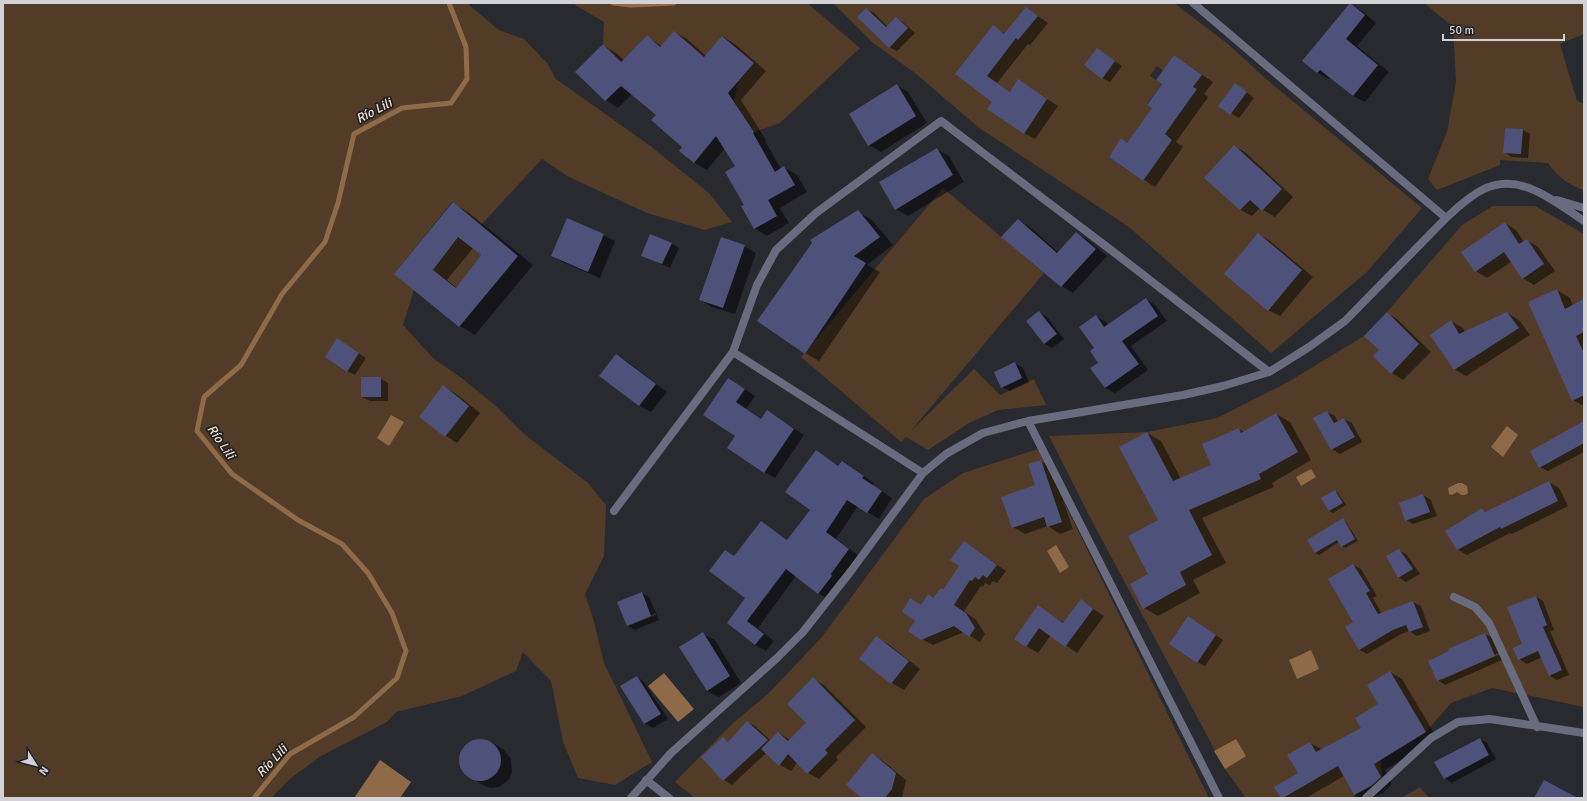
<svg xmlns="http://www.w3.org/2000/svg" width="1587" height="801" viewBox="0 0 1587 801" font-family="Signika,sans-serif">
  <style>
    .green { fill: #523c27; fill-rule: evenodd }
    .water { fill: #8e6a48 }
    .shadow { fill: #0007; fill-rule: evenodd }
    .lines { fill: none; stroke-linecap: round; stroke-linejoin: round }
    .stream { stroke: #8e6a48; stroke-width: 5 }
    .building { fill: #4e517a; fill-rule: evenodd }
    .street { stroke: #696b7f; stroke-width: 8 }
    .labels { text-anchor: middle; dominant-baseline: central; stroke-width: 3.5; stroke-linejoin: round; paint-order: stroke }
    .water-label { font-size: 13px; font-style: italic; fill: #f7dfca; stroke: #1f2026 }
  </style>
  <rect width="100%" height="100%" fill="#292930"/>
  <path class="green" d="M3 3H469V5L499 30 524 39 547 63 556 79 649 145 709 193 732 222 705 230 647 213 569 177 542 159 481 225 452 202 395 273 414 290 403 325 434 359 463 379 497 407 524 434 588 483 606 505 604 556 585 594 594 622 604 663 652 762 615 785 578 778 563 742 551 681 523 652 516 671 462 696 396 712 387 722 321 756 291 778 271 798H3Z
    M572 3H807L860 48 780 123 754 132 734 101 738 82 754 63 723 36 678 88 647 35 621 62 603 44 604 22Z
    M833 3H1174L1228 44 1265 78 1422 208 1367 272 1271 353 1129 227 978 127 915 73 872 42ZM1174 55 1202 75 1193 87 1197 89 1173 123 1147 104 1162 84 1150 76 1157 66 1163 71ZM1144 120 1172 140 1143 181 1109 157 1121 139 1137 150Z
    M1424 3H1584V34L1560 44 1577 101 1584 104V190C1568 185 1557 176 1548 163L1500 160V165L1437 190 1428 179 1447 132 1456 82 1453 27Z
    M943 188 1044 273 910 432 974 369 1000 395 1034 379 1046 405 998 410 969 423 928 450 906 437 901 442 801 357Z
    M1493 206H1535L1584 234V707L1492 688 1451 703 1426 732 1380 760 1383 780 1350 798H1246L1225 769 1093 523 1049 436 1147 432 1217 418 1288 382 1364 336 1387 312 1462 225Z
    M458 237 481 255 456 288 433 270Z
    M1038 449 1209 798H695L675 782 732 724 769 693 821 638 924 499 963 473Z
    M1420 787 1429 798H1401Z"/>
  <path class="water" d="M391 415 404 422 389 446 377 438Z
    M1507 426 1518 435 1503 457 1491 447Z
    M1311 469 1316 477 1301 486 1296 477Z
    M1458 483H1462L1467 486 1468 493C1463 497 1461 495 1457 492L1452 495 1449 494 1448 488Z
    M1056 545 1069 567 1060 573 1047 551Z
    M1311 650 1319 669 1297 679 1289 660Z
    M664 673 694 709 678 722 648 686Z
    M1236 739 1246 756 1225 769 1214 751Z
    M380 760 411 782 400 798H354Z"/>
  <path class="shadow" d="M1350 5 1362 11 1376 23 1357 46 1389 72 1365 102 1353 96 1331 78 1329 79 1318 73 1304 61Z
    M1026 8 1048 23 1030 45 1028 44 997 83 1010 92 1029 87 1058 106 1035 139 1024 133 993 102 956 74 993 27 1005 34Z
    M866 9 874 13 888 27 896 18 904 23 915 33 897 51 889 47Z
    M674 32 687 39 706 56 723 37 735 44 766 71 741 100 766 140 765 141 781 169 784 167 797 175 807 192 780 208 789 223 767 236 754 228 745 205 736 166 725 148 707 170 695 163 680 151 684 147 657 115 632 94 618 108 606 100 577 72 603 45 616 53 624 60 647 37 662 46Z
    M1097 49 1122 66 1110 82 1102 78Z
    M1175 57 1213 82 1204 94 1208 97 1176 142 1183 147 1155 187 1110 157 1122 140 1128 144 1154 108Z
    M897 85 908 92 927 123 881 152 869 145Z
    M1242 89 1254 98 1239 118 1219 106Z
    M1523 130 1530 134 1528 158 1512 157 1504 152Z
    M1234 146 1246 153 1293 197 1275 217 1260 208 1252 216 1241 210 1206 178Z
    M937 149 949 156 964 182 908 216 896 209Z
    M453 204 468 212 533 265 475 335 460 326 396 273ZM473 248 483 255 457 288 447 280Z
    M858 212 872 220 893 245 867 265 880 272 819 361 805 353Z
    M1018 220 1030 227 1059 253 1076 233 1088 240 1107 256 1073 293 1062 286Z
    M1505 223 1516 230 1524 242 1527 240 1538 247 1555 271 1534 285 1523 278 1511 262 1487 278 1476 271Z
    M1258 234 1270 241 1313 277 1280 316 1268 310Z
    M603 235 615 241 600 278 564 263 552 256Z
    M671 243 679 248 670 268 642 255Z
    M744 246 756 253 735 314 712 307 700 300Z
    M1557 290 1570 298 1573 306 1584 301V406L1573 400Z
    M1146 299 1155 305 1167 321 1131 346 1148 370 1115 393 1105 388 1095 349 1096 316 1106 322 1108 325Z
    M1039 312 1047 317 1064 339 1052 348 1045 344Z
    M1387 313 1398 320 1431 352 1403 380 1392 373 1374 356 1380 350Z
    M1507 313 1519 320 1530 335 1466 376 1454 369 1451 321 1463 328 1465 332Z
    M345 344 366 358 355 375 347 371Z
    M617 355 628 362 667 392 651 412 640 406 601 375Z
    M1015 363 1023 368 1029 382 1010 391 1002 387Z
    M380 378 388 383V401H370L362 397Z
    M739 385 755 396 746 409 762 420 767 411 804 435 775 478 764 472 737 436 705 414Z
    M444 387 455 393 480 413 457 443 446 436 420 417Z
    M1327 412 1335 416 1338 422 1344 419 1352 423 1362 442 1340 454 1332 449Z
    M1276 414 1290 422 1311 460 1272 483 1274 487 1202 518 1226 563 1193 580 1200 593 1158 616 1144 608 1159 521 1147 433 1161 441 1181 479 1212 466 1239 429 1244 432Z
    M1584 426V452L1548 471 1540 467Z
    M816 451 839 467 842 462 853 468 874 483 873 485 892 498 879 519 858 506 836 539 859 556 829 600 818 593 796 576 758 628 774 641 766 651 755 645 729 623 747 598 735 556 762 522 788 540 811 510Z
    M1041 461 1052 468 1073 529 1060 534 1048 526 1025 534 1013 527 1037 486Z
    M1549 482 1559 488 1568 506 1512 534 1510 533 1467 555 1457 549 1482 510 1487 512Z
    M1335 491 1338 493 1346 505 1333 513 1329 511Z
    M1423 495 1431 500 1437 516 1413 524 1406 520Z
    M1343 520 1346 522 1358 541 1345 548 1342 546 1339 542 1319 555 1315 553Z
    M964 542 1006 571 997 583 993 581 990 585 985 583 983 587 981 586 964 611 976 620 985 634 980 642 964 632 933 645 922 639 916 620 921 606 934 599 944 591 960 566Z
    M1399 550 1407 555 1420 574 1406 582 1398 577Z
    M1353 565 1361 569 1377 596 1373 598 1382 614 1413 602 1421 606 1430 631 1417 636 1409 631 1401 634 1367 654 1360 650 1355 622Z
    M642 593 649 597 659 620 635 630 627 625ZM656 613V615L631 625V623Z
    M1536 597 1543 601 1554 630 1550 631 1569 675 1557 680 1549 675 1542 657 1527 664 1519 659Z
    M1081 601 1104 616 1077 653 1051 635 1038 653 1026 646 1038 607 1064 623Z
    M1195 621 1223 640 1205 666 1197 662Z
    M703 634 715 640 741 683 719 697 707 691Z
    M1485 634 1493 638 1499 653 1441 678V680L1500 654 1502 660 1445 685 1438 680Z
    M876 638 888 644 920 669 904 690 892 683 860 659Z
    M1390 672 1402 679 1437 738 1385 770 1392 784 1383 793 1372 798H1360L1354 795 1344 776 1306 798H1282L1299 773 1310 743 1323 750 1363 729 1380 705Z
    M637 677 644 682 668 719 653 728 645 724 622 687Z
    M813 679 824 685 866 727 836 757 838 760 819 779 808 773 797 763 791 771 780 765 766 753 732 785 724 780 703 758 723 739 729 742 747 722 755 726 771 741 779 733 790 740 807 723Z
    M1480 739 1487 743 1496 759 1452 783 1444 778Z
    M477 740H485L491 742 503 749 511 759 512 772 510 778 505 783 499 787 492 788 485 786 466 775 462 769 459 762 460 754 464 747 470 742Z
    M873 755 883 761 906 780 902 798H864Z"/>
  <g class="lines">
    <path class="stream" d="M613 3 631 5 674 3
      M254 798 290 754 354 717 397 678 406 651 392 613 368 573 342 544 298 520 232 474 197 431 204 397 241 365 282 294 325 242 338 203 354 134 402 108 451 103 467 79 466 47 449 3"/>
  </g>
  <path class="building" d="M1350 3 1365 15 1346 39 1378 65 1353 96 1320 70 1317 73 1302 61Z
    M1026 7 1038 16 1018 40 1016 38 987 76 1010 92 1018 79 1047 99 1024 134 987 109 992 102 955 74 993 25 1004 34Z
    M866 8 886 27 896 17 908 28 889 48 857 17Z
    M674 31 704 57 722 36 754 63 728 93 754 132 753 133 775 172 784 166 795 185 768 200 777 216 754 229 741 206 744 205 725 172 735 166 716 136 694 163 679 151 682 147 651 120 656 115 621 86 605 101 575 72 603 44 621 62 647 35 660 47Z
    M1097 48 1115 61 1102 79 1084 65Z
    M1174 55 1202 75 1193 87 1197 89 1165 134 1172 140 1143 181 1109 157 1121 138 1127 143 1152 108 1147 105 1162 84 1156 80Z
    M1235 83 1247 92 1230 115 1218 106Z
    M897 84 916 116 868 146 849 114Z
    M1505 128 1523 129 1521 154 1503 153Z
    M1234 145 1282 189 1262 211 1250 200 1240 210 1204 178Z
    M937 148 953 175 895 210 879 182Z
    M453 202 518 256 459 327 394 274ZM458 237 481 255 456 288 433 270Z
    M858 210 880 237 854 256 866 263 805 354 757 321 812 243 810 240Z
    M567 218 604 234 588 272 551 256Z
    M1018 219 1057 253 1076 232 1096 249 1061 287 1001 237Z
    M1505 222 1519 244 1527 239 1544 264 1522 279 1504 252 1475 272 1461 252Z
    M1258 233 1302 270 1268 311 1224 274Z
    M650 234 672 243 662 264 641 256Z
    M721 237 745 245 723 308 699 300Z
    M1557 289 1565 309 1584 299V332L1576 336 1584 353V395L1572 401 1528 302Z
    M1146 298 1158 316 1122 341 1139 364 1105 388 1090 368 1098 363 1090 351 1094 348 1079 327 1096 315 1104 327Z
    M1039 311 1057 334 1044 344 1026 321Z
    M1387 312 1419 344 1391 374 1373 356 1379 350 1364 336Z
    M1507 312 1519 328 1454 370 1430 335 1451 320 1459 334Z
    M337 338 359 353 347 372 325 357Z
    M616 354 656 384 639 406 599 376Z
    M1015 362 1022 378 1001 388 994 372Z
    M361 377H381V397H361Z
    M728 378 745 389 736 402 761 419 767 410 794 429 764 473 727 448 735 436 703 415Z
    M443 385 469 406 445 437 419 417Z
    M1327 411 1334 423 1344 418 1355 437 1331 450 1313 418Z
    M1276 413 1298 452 1259 474 1261 479 1189 510 1212 555 1180 572 1186 585 1143 609 1130 584 1148 574 1128 536 1158 520 1119 447 1147 432 1173 481 1211 465 1202 444 1239 428 1241 433Z
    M1584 421V443L1539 468 1530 451Z
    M816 450 838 466 842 461 864 476 862 478 882 491 867 513 847 500 826 532 849 549 831 574 832 576 818 594 786 569 747 621 764 634 755 645 727 623 745 598 709 571 725 550 734 556 761 521 787 540 810 510 785 492Z
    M1041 460 1062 522 1047 527 1044 517 1012 528 1001 497 1035 485 1028 464Z
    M1549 481 1558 501 1501 529 1500 527 1457 550 1445 531 1482 508 1485 512Z
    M1335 490 1343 503 1329 511 1321 498Z
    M1423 494 1430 512 1405 521 1399 503Z
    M1343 518 1355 539 1341 547 1337 540 1315 553 1307 540Z
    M964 541 997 565 987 578 983 575 979 580 975 577 972 581 970 580 954 605 966 613 975 628 969 637 954 626 921 640 908 631 915 621 902 612 910 598 921 605 928 594 933 598 941 588 943 590 959 566 950 560Z
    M1399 549 1413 569 1398 578 1386 556Z
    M1353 564 1370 591 1366 593 1378 614 1413 601 1423 627 1409 632 1406 625 1393 630 1359 650 1345 627 1353 622 1328 579Z
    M642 592 651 616 627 626 617 602Z
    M1536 596 1547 625 1543 627 1562 670 1549 676 1538 651 1518 660 1513 648 1522 644 1507 607Z
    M1081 599 1093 609 1065 647 1039 628 1026 647 1014 639 1038 605 1063 623Z
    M1188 616 1216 635 1197 663 1169 644Z
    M703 632 730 676 707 691 679 647Z
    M1485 633 1495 656 1437 681 1428 661 1449 651 1448 649Z
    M876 636 909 661 891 684 859 659Z
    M1390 671 1426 732 1374 764 1381 777 1371 786 1354 795 1338 766 1283 798H1281L1274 787 1298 773 1287 755 1310 742 1316 752 1361 728 1355 718 1378 704 1367 685Z
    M637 676 661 714 644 724 620 686Z
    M813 677 855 720 825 750 828 753 807 774 788 754 779 766 761 749 778 732 788 741 806 723 787 704Z
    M747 721 768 740 723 781 701 757 723 737 728 742Z
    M1480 738 1489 755 1444 779 1434 762Z
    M459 760a21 21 0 1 1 42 0a21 21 0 1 1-42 0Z
    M872 753 896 773 892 789 885 798H862L846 785Z
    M1544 780 1578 798H1534Z"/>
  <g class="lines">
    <path class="street" d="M1193 3 1446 218
      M1557 200 1584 208
      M733 352 923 473
      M1028 421 1219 798
      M614 511 733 352 757 285 776 250 816 213 941 121 1111 250 1269 372
      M1454 597 1475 607 1489 623 1537 727
      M646 780 669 798
      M631 798 671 753 777 658 803 632 851 571 923 473 946 454 983 433 1028 421 1183 395 1223 386 1269 372 1309 347 1345 321 1446 218C1457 208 1468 197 1482 190 1519 170 1555 202 1584 221
      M1366 798 1431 738 1458 722 1490 719 1584 733"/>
  </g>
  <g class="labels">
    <g class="water-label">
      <text transform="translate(374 111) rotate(-28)">Río Lili</text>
      <text transform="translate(221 442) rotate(55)">Río Lili</text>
      <text transform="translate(272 761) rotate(-47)">Río Lili</text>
    </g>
  </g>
  <rect width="1587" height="801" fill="none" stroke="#d1d1d6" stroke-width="8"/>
  <g transform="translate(36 765) rotate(126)" stroke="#1f2026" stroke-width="3" paint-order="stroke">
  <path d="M0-3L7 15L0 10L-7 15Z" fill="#d1d1d6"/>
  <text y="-6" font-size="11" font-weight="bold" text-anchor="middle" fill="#d1d1d6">N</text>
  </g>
  <path d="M1443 34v6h121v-6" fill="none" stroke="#d1d1d6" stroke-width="2"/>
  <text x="1449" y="34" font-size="12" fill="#d1d1d6" stroke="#1f2026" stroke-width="3" paint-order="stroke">50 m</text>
</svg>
